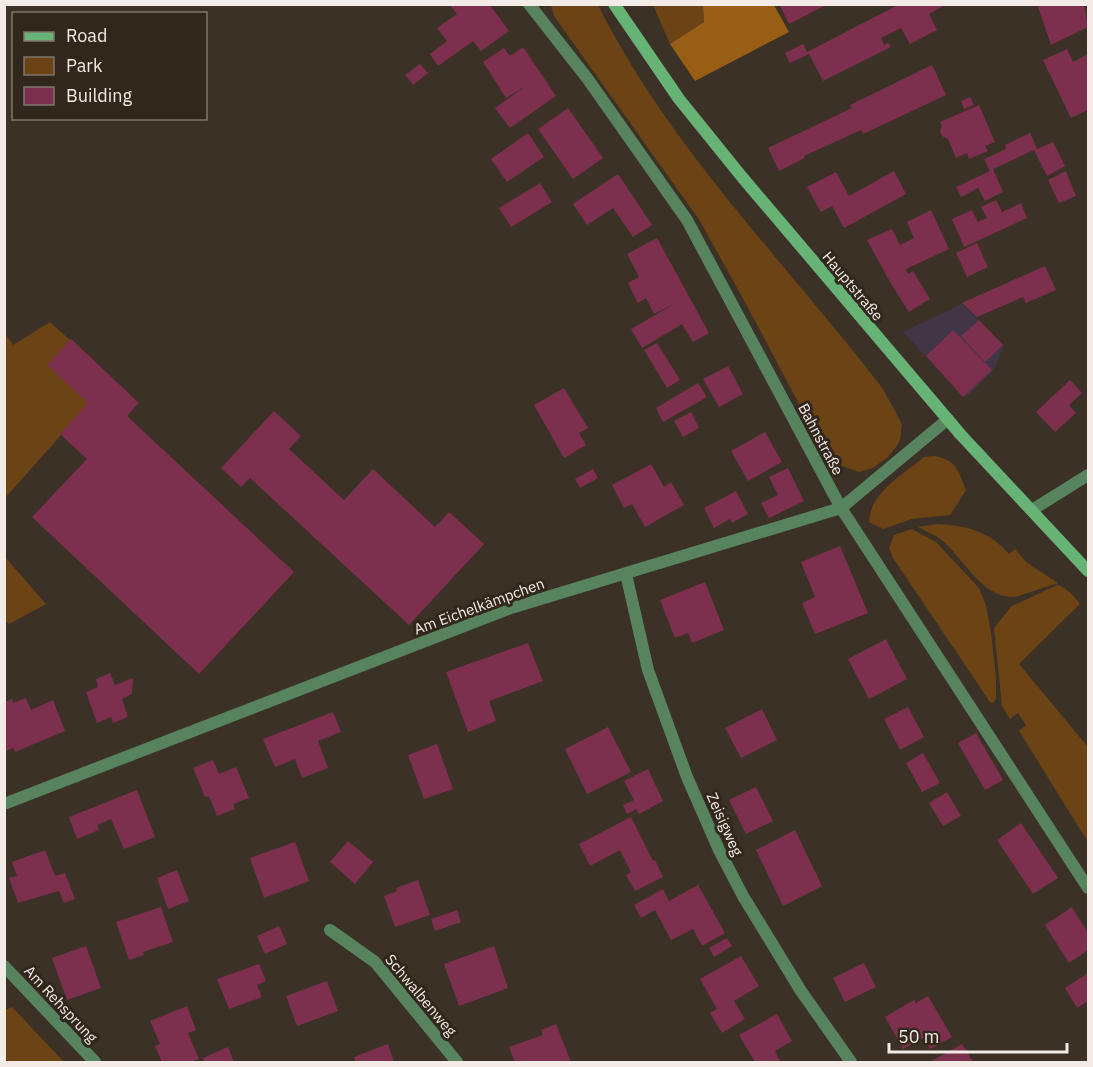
<svg xmlns="http://www.w3.org/2000/svg" width="1093" height="1067" viewBox="0 0 1093 1067" font-family="'IBM Plex Sans',sans-serif">
  <style>
    .commercial { fill: #413646 }
    .green { fill: #6c4314 }
    .forest { fill: #985e15 }
    .building { fill: #7d304d }
    .lines { fill: none; stroke-linecap: round; stroke-linejoin: round }
    .street { stroke: #57845e; stroke-width: 12 }
    .secondary { stroke: #67b275; stroke-width: 12 }
    .labels { text-anchor: middle; dominant-baseline: central; stroke-width: 6; stroke-linejoin: round; paint-order: stroke }
    .street-label { font-size: 15px; fill: #f3ece6; stroke: #31271d }
  </style>
  <rect width="100%" height="100%" fill="#3b3127"/>
  <path class="commercial" d="M962 304 1004 345 994 370 965 398 903 332Z"/>
  <path class="green" d="M551 5H598C670 149 786 262 883 389L902 424 900 440 896 447 888 457 873 468 859 472 834 463 817 438 752 315 700 221 554 16Z
    M653 5H703L704 22 670 44Z
    M50 322 112 378 5 498 4 332 13 345Z
    M934 456C957 460 958 471 966 490L950 515 912 519 883 529 869 522C870 492 903 475 924 457Z
    M938 524C968 526 989 531 1009 554L1015 549 1026 562 1058 583 1015 597C981 599 963 556 939 538 933 534 925 531 918 527Z
    M912 529 936 542 979 588 986 606 991 633 996 678V699L993 703 990 702 893 558 889 548 894 535Z
    M5 557 46 604 9 624 5 620Z
    M1057 585C1067 588 1074 596 1080 604L1019 664 1088 747V842L1019 731 1026 725 1018 713 1010 719 1002 706 994 628 1012 606Z
    M12 1007 64 1062H5V1010Z"/>
  <path class="forest" d="M703 5H774L789 32 695 81 670 44 704 22Z"/>
  <path class="building" d="M779 4H828L789 24Z
    M900 4H947L929 14 937 30 910 44 901 28 881 38 884 45 888 43 891 47 823 81 809 54 790 63 785 53 803 44 807 52Z
    M1037 4H1084L1088 27 1051 45Z
    M450 5H490L509 31 481 51 473 41 438 66 430 54 447 41 437 28 457 14Z
    M523 47 556 96 510 128 495 108 526 86 506 98 483 62 504 48 510 56Z
    M1067 49 1073 62 1088 54V110L1071 118 1043 60Z
    M420 64 428 73 413 85 405 75Z
    M932 65 946 95 863 134 861 130 804 156 805 158 779 171 768 148 852 108 850 105Z
    M970 97 974 105 964 109 961 101Z
    M979 105 995 142 985 146 988 151 969 159 967 153 956 158 948 139 942 136 940 131 942 126 940 122Z
    M568 108 603 158 573 179 538 129Z
    M528 133 544 157 507 182 491 159Z
    M1030 133 1037 149 1053 142 1065 166 1047 176 1034 150 993 169 1003 192 985 201 978 188 961 197 956 187 990 171 984 159 1006 149 1005 145Z
    M894 171 906 194 844 228 832 206 821 212 807 187 836 172 849 196Z
    M1066 171 1076 196 1059 203 1048 180Z
    M618 174 652 225 633 237 613 208 587 225 573 204Z
    M540 183 552 202 511 227 499 208Z
    M996 200 1002 212 1021 203 1027 218 964 247 952 219 972 210 978 222 987 218 981 207Z
    M931 210 949 249 906 269 908 274 913 271 930 299 909 312 890 282 867 240 892 229 900 245 914 238 907 222Z
    M657 238 709 333 693 342 682 324 642 348 631 329 676 303 654 314 646 298 638 303 628 283 639 277 627 254Z
    M977 243 988 267 967 277 956 253Z
    M1045 266 1056 290 1026 303 1023 297 977 317 962 303Z
    M979 320 1003 345 985 362 961 336Z
    M953 330 992 370 963 397 926 356Z
    M71 339 139 403 127 416 294 572 199 674 32 517 87 459 60 434 88 403 47 365Z
    M657 343 680 380 667 388 644 350Z
    M728 366 743 394 719 407 703 379Z
    M1070 380 1082 393 1069 405 1076 413 1055 432 1036 412Z
    M698 383 707 397 663 422 656 408Z
    M564 388 588 428 579 433 586 445 564 458 534 405Z
    M274 411 301 436 289 449 344 500 373 469 435 527 449 512 484 544 409 625 250 478 241 487 221 468Z
    M691 412 699 428 683 437 674 421Z
    M765 432 782 462 748 481 731 451Z
    M651 464 664 487 671 482 684 505 645 527 632 504 624 508 612 485Z
    M788 468 804 501 769 518 761 503 778 495 769 477Z
    M593 469 598 478 580 488 575 479Z
    M736 491 748 514 732 523 730 519 714 528 704 508Z
    M840 546 868 613 815 634 802 603 815 597 801 562Z
    M705 582 724 630 692 643 688 633 675 638 660 600Z
    M886 639 907 679 869 699 848 659Z
    M528 643 543 681 489 701 496 721 468 732 446 672Z
    M110 673 115 685 133 678 132 694 122 699 128 717 113 723 111 717 97 723 86 692 98 687 96 679Z
    M26 698 31 710 53 700 65 731 15 752 13 748 4 752V702L12 699 13 703Z
    M908 707 924 737 900 750 884 719Z
    M762 709 777 740 741 758 725 728Z
    M333 712 341 732 318 741 328 768 302 778 295 759 275 767 263 739Z
    M608 727 631 772 587 794 565 749Z
    M976 733 1003 780 985 790 958 743Z
    M437 744 453 789 424 799 408 755Z
    M923 753 940 783 922 792 906 763Z
    M213 760 219 774 236 767 249 798 233 804 235 809 217 816 209 796 205 797 193 768Z
    M648 769 663 801 639 814 636 809 627 814 623 805 634 800 624 781Z
    M756 787 773 821 746 834 729 800Z
    M137 790 155 837 124 849 111 819 97 825 99 830 77 839 69 817Z
    M947 792 961 816 943 826 929 803Z
    M631 817 653 861 655 860 663 877 635 891 626 875 631 872 620 850 590 866 579 844Z
    M1021 823 1058 878 1033 894 997 840Z
    M795 830 822 886 783 906 756 850Z
    M348 841 373 862 355 884 330 862Z
    M295 842 309 881 264 898 250 858Z
    M45 850 55 876 65 873 75 899 64 903 59 891 18 903 9 878 17 876 12 862Z
    M177 870 189 901 168 909 157 878Z
    M418 880 430 915 395 927 384 896 397 891 396 888Z
    M698 885 725 933 702 946 693 929 671 940 655 910 641 918 634 905 663 889 669 901Z
    M161 907 173 942 143 952 144 955 129 960 116 922Z
    M1072 907 1088 933V950L1069 963 1045 925Z
    M457 910 461 922 435 931 431 919Z
    M279 926 287 944 265 954 257 936Z
    M727 938 732 946 714 957 709 948Z
    M86 946 101 988 67 1000 52 958Z
    M494 946 508 988 459 1006 444 964Z
    M741 956 759 986 734 1001 745 1019 722 1033 710 1013 717 1009 700 979Z
    M864 963 876 987 845 1002 833 978Z
    M259 964 266 981 257 985 262 997 229 1009 217 979Z
    M1088 973V1001L1077 1008 1065 988Z
    M327 981 338 1011 297 1026 286 996Z
    M928 996 952 1037 930 1049 923 1038 903 1049 885 1017 914 1000 916 1003Z
    M187 1006 196 1030 188 1033 199 1059 191 1062H162L155 1046 160 1044 150 1021Z
    M777 1014 792 1041 775 1051 780 1061 778 1062H755L739 1035Z
    M556 1024 571 1062H515L509 1047 543 1035 541 1030Z
    M388 1044 394 1062H356L354 1057Z
    M962 1044 973 1062H930Z
    M228 1047 234 1062H204L203 1058Z"/>
  <g class="lines">
    <path class="street" d="M529 4 587 78 687 220 841 508 1088 888
      M1032 510 1088 475
      M626 574 648 670 687 777 719 850 743 896 801 991 851 1062
      M4 804 511 608 841 508 948 419
      M330 930 375 962 457 1062
      M4 966 95 1062"/>
    <path class="secondary" d="M614 4 679 99 742 177 961 435 1088 571"/>
  </g>
  <g class="labels">
    <g class="street-label">
      <text transform="translate(853 286) rotate(50)">Hauptstraße</text>
      <text transform="translate(821 439) rotate(62)">Bahnstraße</text>
      <text transform="translate(479 606) rotate(-20)">Am Eichelkämpchen</text>
      <text transform="translate(725 824) rotate(66)">Zeisigweg</text>
      <text transform="translate(421 995) rotate(50)">Schwalbenweg</text>
      <text transform="translate(61 1004) rotate(47)">Am Rehsprung</text>
    </g>
  </g>
  <rect width="1093" height="1067" fill="none" stroke="#f3ece6" stroke-width="12"/>
  <rect x="12" y="12" width="195" height="108" fill="#31271d" stroke="#7f766d" stroke-width="1.5"/>
  <rect x="24" y="32" width="30" height="9" fill="#67b275" stroke="#7f766d" stroke-width="1.5"/>
  <text x="66" y="42" font-size="18" fill="#f3ece6">Road</text>
  <rect x="24" y="57" width="30" height="18" fill="#6c4314" stroke="#7f766d" stroke-width="1.5"/>
  <text x="66" y="72" font-size="18" fill="#f3ece6">Park</text>
  <rect x="24" y="87" width="30" height="18" fill="#7d304d" stroke="#7f766d" stroke-width="1.5"/>
  <text x="66" y="102" font-size="18" fill="#f3ece6">Building</text>
  <path d="M889 1043v9h178v-9" fill="none" stroke="#f3ece6" stroke-width="3"/>
  <text x="898" y="1043" font-size="18" fill="#f3ece6" stroke="#31271d" stroke-width="4.5" paint-order="stroke">50 m</text>
</svg>
